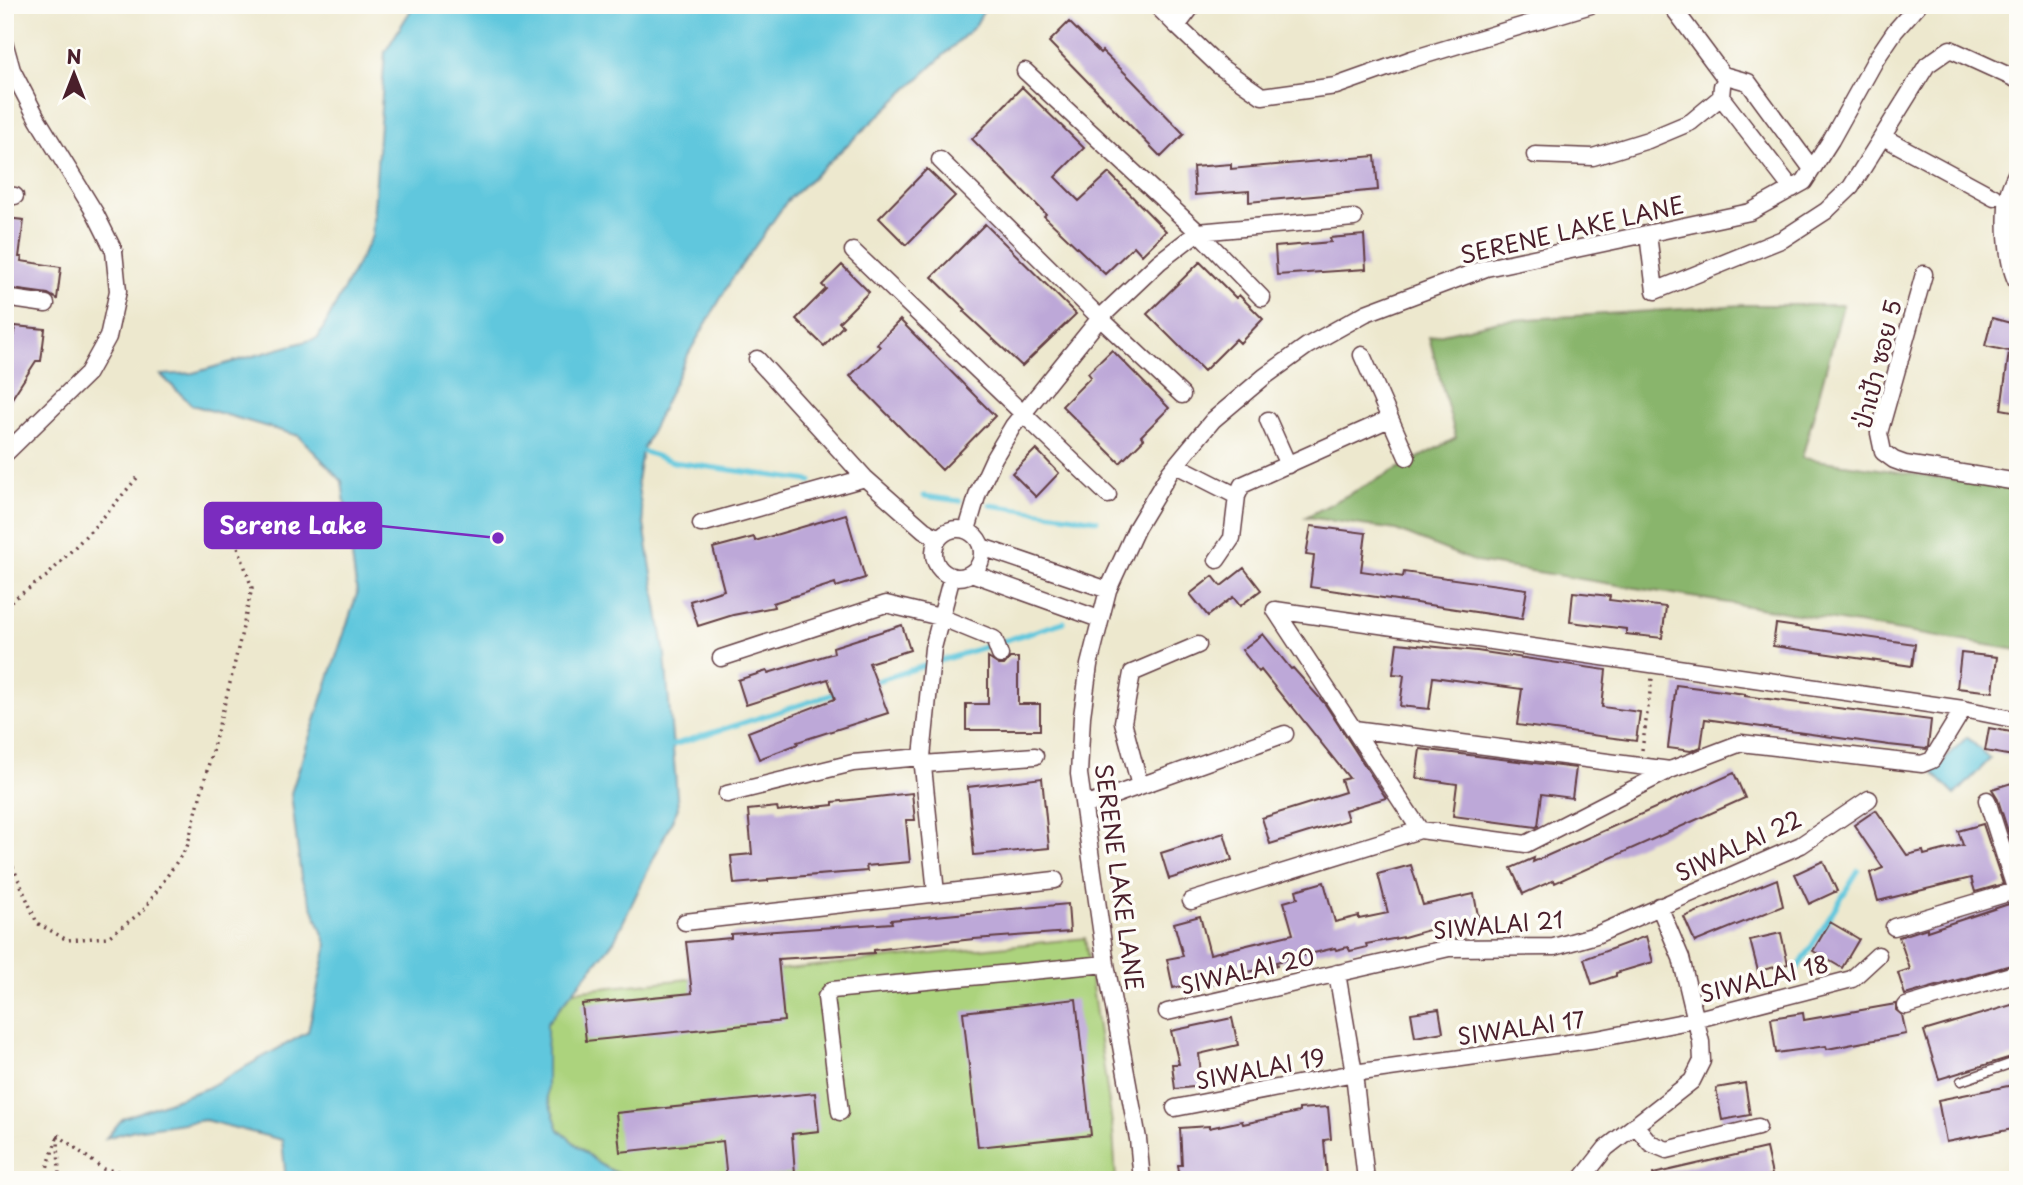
<svg xmlns="http://www.w3.org/2000/svg" width="2023" height="1185" viewBox="0 0 2023 1185" font-family="'Playpen Sans','Playpen Sans Thai',sans-serif">
  <style>
    .green { fill: #acd37d; stroke: #7b7954; stroke-width: 2 }
    .forest { fill: #89b56c; stroke: #6a6a4c; stroke-width: 2 }
    .water { fill: #60c7dd; stroke: #557384; stroke-width: 2 }
    .lines { fill: none; stroke-linecap: round; stroke-linejoin: round }
    .stream { stroke: #60c7dd; stroke-width: 5 }
    .building { fill: #bda8d8 }
    .service-casing { stroke: #623d43; stroke-width: 11 }
    .minor-casing { stroke: #623d43; stroke-width: 19 }
    .path { stroke: #623d43; stroke-width: 3.5; stroke-dasharray: 2 5; stroke-linecap: butt }
    .service { stroke: #fff; stroke-width: 8 }
    .minor { stroke: #fff; stroke-width: 16 }
    .labels { text-anchor: middle; dominant-baseline: central; stroke-width: 7; stroke-linejoin: round; paint-order: stroke }
    .street-label { font-size: 23px; fill: #4a1f2b; stroke: #fdfcf7 }
    .leader { fill: none; stroke: #7b2cbf; stroke-width: 2.5 }
    .callout-dot { fill: #7b2cbf; stroke: #fdfcf7; stroke-width: 2.5 }
    .callout { fill: #7b2cbf; stroke: #7b2cbf; stroke-width: 2.5 }
    .callout-label { font-size: 24px; text-anchor: middle; font-weight: bold; fill: #fff }
  </style>
  <rect width="100%" height="100%" fill="#fdfcf7"/>
  <filter id="ink" filterUnits="userSpaceOnUse"><feTurbulence type="fractalNoise" baseFrequency=".0143" numOctaves="2"/><feDisplacementMap in="SourceGraphic" scale="14" xChannelSelector="R" yChannelSelector="G"/><feConvolveMatrix kernelMatrix="1 2 1 2 8 2 1 2 1" color-interpolation-filters="sRGB"/></filter>
  <filter id="wash" filterUnits="userSpaceOnUse"><feTurbulence type="fractalNoise" baseFrequency=".00686" numOctaves="4" result="noise"/><feDisplacementMap in="SourceGraphic" scale="28" xChannelSelector="R" yChannelSelector="G"/><feGaussianBlur stdDeviation="1.57" result="paint"/><feColorMatrix in="noise" values="0 0 0 0 0 0 0 0 0 0 0 0 0 0 0 0 0 1.4 0 .05"/><feComposite in="paint" operator="in"/></filter>
  <g filter="url(#wash)">
    <rect width="100%" height="100%" fill="#ede8ce"/>
    <path class="green" d="M1085 938 1113 1131 1116 1180H630L599 1164 559 1130 547 1097V1023L573 991Z"/>
    <path class="forest" d="M1743 305H1843L1802 458 2018 489V650L1476 562 1396 530 1306 517 1456 438 1429 337 1499 321Z"/>
    <path class="water" d="M414 5H987L975 26 787 201 732 279 686 358 642 451 637 481 665 655 678 808 614 941 547 1023V1097L559 1130 599 1164 630 1180H286L282 1140 205 1120 134 1130 106 1138 123 1118 207 1088 308 1032 327 945 301 878 291 793 357 594 342 481 299 436 192 405 161 375 193 373 318 338 372 236 385 52Z
      M1967 737 1990 759 1955 795 1932 772Z"/>
    <g class="lines">
      <path class="stream" d="M642 451 673 462 811 481
        M924 496 960 501
        M990 505 1097 520
        M870 683 1064 622
        M673 745 837 693
        M1790 981 1858 871"/>
    </g>
    <g id="blocks">
      <path class="building" d="M1069 22 1100 53 1102 51 1128 76 1184 134 1161 157 1049 42Z
        M1022 87 1084 148 1055 177 1079 201 1109 173 1166 231 1142 255 1134 246 1105 274 1044 216 1046 214 972 139Z
        M1375 156 1378 190 1249 202V191L1195 195 1193 167 1231 164V169Z
        M927 169 955 196 906 245 879 218Z
        M5 218 24 220 19 257H22L21 261 61 267 57 299 48 294 5 288Z
        M985 224 1076 314 1022 366 964 312 966 310 932 277Z
        M1364 235 1366 269 1277 275 1275 247 1331 242 1330 238Z
        M1200 262 1236 298 1239 295 1263 319 1240 343 1236 339 1204 371 1147 314Z
        M842 265 869 292 839 322 843 326 824 346 796 319 826 289 822 285Z
        M1992 318 2018 325V412L2001 409 2009 352H2013L1985 346Z
        M900 320 995 416 942 470 850 376 880 347 877 344Z
        M15 326 45 329 41 361H36L5 409V366H10Z
        M1112 350 1169 408 1141 436 1144 439 1120 463 1062 406 1091 377 1088 373Z
        M1036 449 1059 473 1036 497 1012 473Z
        M846 514 865 578 836 587 835 583 773 603 774 607 733 615 698 626 690 601 724 590 713 548 754 537 755 541Z
        M1311 526 1366 533 1361 571 1403 577 1404 572 1527 589 1522 619 1310 587 1314 556 1306 555Z
        M1244 568 1261 590 1240 606 1233 597 1208 616 1190 594 1213 576 1221 586Z
        M1573 592 1610 596 1609 600 1666 607 1662 638 1626 634V629L1570 622Z
        M1776 624 1915 644 1912 666 1773 646Z
        M902 625 910 650 869 663 888 713 797 742 798 744 759 759 748 732 835 699 828 679 746 705 738 680 767 671 768 673 834 653 833 647Z
        M1263 634 1291 669 1293 668 1325 704 1386 798 1345 810 1348 820 1270 844 1262 818 1345 792 1341 780 1349 778 1291 705 1290 706 1261 670 1259 672 1242 650Z
        M1397 643 1477 651 1606 670 1602 707 1640 712 1636 741 1517 725 1522 689 1433 677 1429 709 1400 706 1404 675 1393 674Z
        M1961 653 1997 657 1993 692 1957 688Z
        M988 658 999 665H1004L1010 658H1018V704H1040V730H966V704H988Z
        M1676 685 1745 694V696L1931 720 1928 747 1926 749 1889 745 1705 719 1701 747 1691 751 1668 748Z
        M1989 728 2017 733 2013 756 1985 751Z
        M1420 749 1576 768 1572 798 1542 794 1538 826 1536 827 1453 816 1457 784 1416 778Z
        M1734 773 1745 798 1555 883 1554 880 1523 894 1511 868 1534 858 1533 862Z
        M1042 778 1049 848 974 855 968 787Z
        M2018 781V862L1997 797 1992 789Z
        M912 793 915 820H906L910 862 866 866 867 871 768 879V881L734 884 731 856 752 854 748 810 777 807 778 811 833 805V802Z
        M1876 810 1907 855 1923 851 1924 855 1963 845 1958 831 1983 824 2003 884 1975 892 1971 878 1878 901 1870 873 1883 868 1854 825Z
        M1224 833 1232 860 1169 879 1161 853Z
        M1823 861 1837 891 1809 904 1795 874Z
        M1411 865 1423 905 1474 894 1479 921 1453 926V923L1404 937 1366 944 1367 947 1350 951 1348 947 1336 950 1335 948 1276 962 1277 965 1224 978 1225 982 1210 985 1209 980 1173 988 1167 959 1183 956 1174 923 1200 916 1210 954 1293 934 1284 902 1298 898 1296 890 1324 882 1335 922 1359 916V919L1388 913 1378 874Z
        M1777 879 1783 906 1695 942 1684 917Z
        M2018 901V963L1905 995 1898 973 1910 969 1899 937 1927 928V931Z
        M1068 904 1070 932 974 939 874 950V953L778 959 784 1021 586 1041 582 1004 692 993 686 942 731 938V934L892 923 891 920Z
        M1830 922 1859 939 1842 968 1813 951Z
        M1781 933 1788 964 1758 971 1750 940Z
        M1646 936 1653 962 1616 973V976L1592 984 1584 959Z
        M1076 999 1091 1135 978 1147 963 1012Z
        M2018 1003V1055L1939 1079 1924 1031Z
        M1896 1004V1010L1902 1015 1906 1034 1827 1049 1826 1046 1776 1053 1771 1018 1803 1013 1804 1020Z
        M1439 1009 1443 1032 1415 1037 1411 1013Z
        M1232 1018 1238 1045 1199 1054 1202 1086 1175 1089 1172 1064H1179L1171 1031Z
        M1745 1083 1750 1115 1722 1120 1716 1088Z
        M2018 1084V1128L1946 1142 1938 1100Z
        M815 1093 819 1131 792 1134 795 1173 727 1180 723 1141 620 1152 616 1113Z
        M1328 1107 1331 1139 1324 1140 1327 1177 1304 1180H1297V1178L1180 1180 1178 1165H1182L1180 1128 1209 1126V1128L1242 1121 1243 1124 1299 1112V1109Z
        M1766 1148 1772 1175 1749 1180H1654L1653 1174Z"/>
    </g>
  </g>
  <g filter="url(#ink)">
    <use href="#blocks" fill-opacity="0" stroke="#623d43" stroke-width="2"/>
    <g class="lines">
      <g class="service-casing">
        <path id="service" d="M1961 1081 2018 1061"/>
      </g>
      <g class="minor-casing">
        <path id="minor" d="M1156 5 1177 26 1193 5
          M1671 5 1723 75 1748 82 1812 169
          M1177 26 1219 66 1262 96 1336 86 1412 59 1591 5
          M5 45 12 70 38 120 95 213 114 251 118 291 108 337 88 373 5 454
          M1025 71 1198 232 1262 298
          M1722 86 1721 97 1792 189
          M1883 137 1994 197
          M1535 155 1593 157 1648 140 1691 122 1721 97
          M940 160 1100 318 1182 395
          M2018 170C2014 178 2009 187 2008 196 2005 219 2006 264 2018 284
          M5 195 15 196
          M1648 234 1655 291 1783 239 1826 211 1851 187 1927 65 1950 49 2018 80
          M853 251 1108 495
          M1924 274 1879 433 1883 452 1894 460 1905 464 2018 482
          M5 298 46 304
          M1362 355 1407 457
          M757 359 865 478 924 530 938 538
          M1268 420 1288 465
          M1176 465 1237 496
          M701 524 865 478
          M934 553a24 24 0 1 1 48 0a24 24 0 1 1-48 0Z
          M967 530 978 493 994 458 1013 426 1100 318 1159 262 1198 232 1354 218
          M982 547 1108 590
          M1217 560 1232 538 1237 496 1242 485 1389 419
          M971 573 1099 619
          M1275 610 1963 709 2018 720
          M1275 610 1420 830
          M721 658 886 604 940 617 994 639 1000 655
          M1354 729 1670 770
          M923 764 1035 756
          M1140 786 1123 722 1132 673 1198 645
          M727 794 853 763 922 757
          M1987 800 2016 891
          M1084 806 1285 734
          M936 893 922 757 933 648 952 576
          M1191 901 1420 830 1526 844 1670 770 1741 743 1922 764 1932 760 1963 709
          M685 922 1055 880
          M1894 927 2018 890
          M1337 973 1354 1073 1366 1180
          M1906 1006 2018 973
          M1167 1012 1449 948 1554 947 1596 935 1801 845 1869 799
          M1175 1108 1354 1073 1597 1039 1694 1020 1852 979 1878 955
          M840 1112 826 997 832 990 1106 964
          M1635 1125 1650 1143 1667 1150 1758 1127
          M1142 1180 1138 1139 1106 964 1079 774 1082 716 1089 665 1108 590 1137 527 1170 472 1213 420 1264 377 1307 346 1366 313 1486 268 1750 212 1804 182 1831 140 1876 59 1895 31 1918 5
          M1581 1180 1606 1148 1692 1081 1702 1061 1701 1042 1681 958 1659 906"/>
      </g>
      <path class="path" d="M5 605 47 576 100 521 137 478
        M1642 750 1652 678
        M5 855 10 860 37 923 67 940 108 937 143 911 187 847 231 679 252 588 227 514
        M58 1135 103 1169 142 1175 145 1180
        M43 1180 58 1135 59 1180"/>
      <use href="#service" class="service"/>
      <use href="#minor" class="minor"/>
    </g>
  </g>
  <g class="labels">
    <g class="street-label">
      <text transform="translate(1572 229) rotate(-13)">SERENE LAKE LANE</text>
      <text transform="translate(1877 364) rotate(-76)">ป่าเป้า ซอย 5</text>
      <text transform="translate(1738 845) rotate(-25)">SIWALAI 22</text>
      <text transform="translate(1120 877) rotate(82)">SERENE LAKE LANE</text>
      <text transform="translate(1498 924) rotate(-5)">SIWALAI 21</text>
      <text transform="translate(1247 970) rotate(-13)">SIWALAI 20</text>
      <text transform="translate(1764 978) rotate(-14)">SIWALAI 18</text>
      <text transform="translate(1521 1027) rotate(-8)">SIWALAI 17</text>
      <text transform="translate(1260 1068) rotate(-11)">SIWALAI 19</text>
    </g>
  </g>
  <path class="leader" d="M498 538L381 526"/>
  <circle class="callout-dot" cx="498" cy="538" r="7"/>
  <rect class="callout" x="205" y="503" width="176" height="45" rx="7"/>
  <g class="callout-label">
    <text x="293" y="534">Serene Lake</text>
  </g>
  <rect width="2023" height="1185" fill="none" stroke="#fdfcf7" stroke-width="28"/>
  <g transform="translate(74 74)" stroke="#fdfcf7" stroke-width="5" paint-order="stroke">
  <path d="M0-5L12 26L0 18L-12 26Z" fill="#4a1f2b"/>
  <text y="-10" font-size="19" font-weight="bold" text-anchor="middle" fill="#4a1f2b">N</text>
  </g>
</svg>
